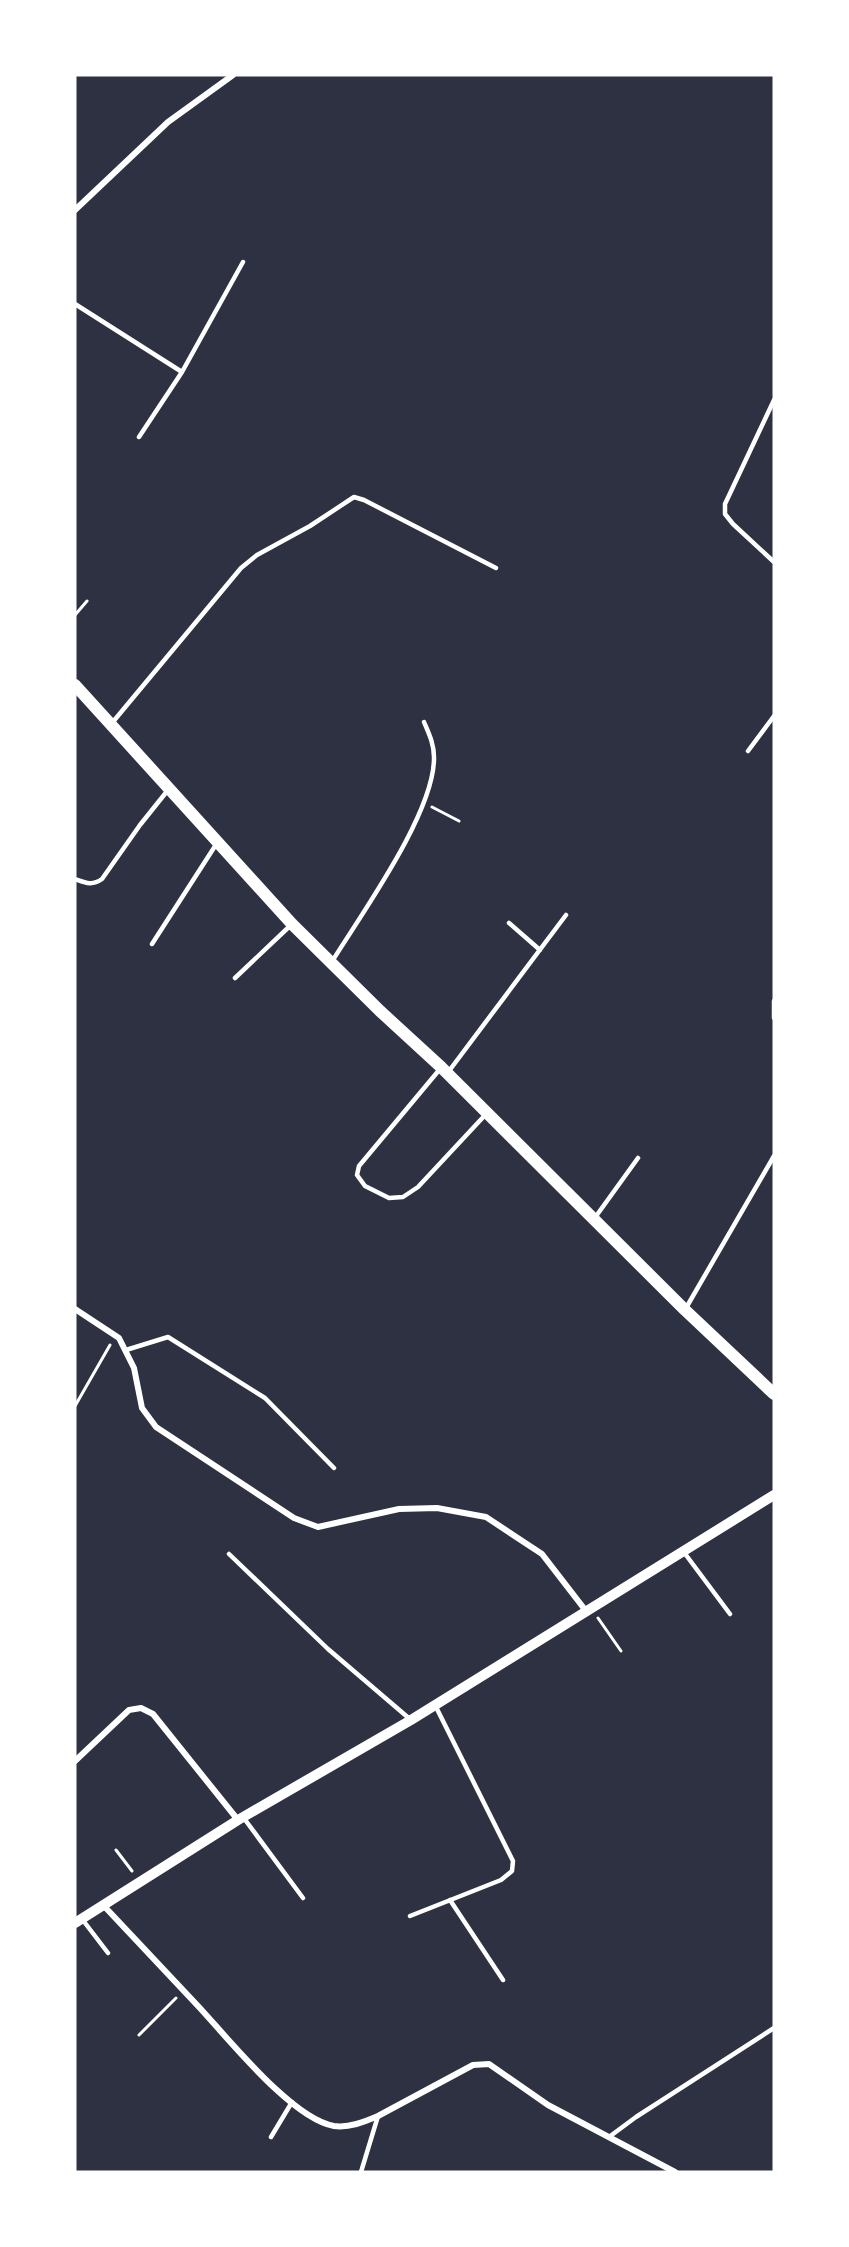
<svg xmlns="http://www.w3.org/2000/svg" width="849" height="2247" viewBox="0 0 849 2247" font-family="'Alegreya Sans',sans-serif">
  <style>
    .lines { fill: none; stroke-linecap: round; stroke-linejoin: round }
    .path { stroke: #fff; stroke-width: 3 }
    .service { stroke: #fff; stroke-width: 4.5 }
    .minor { stroke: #fff; stroke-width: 6 }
    .tertiary { stroke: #fff; stroke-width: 10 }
    .secondary { stroke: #fff; stroke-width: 12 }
  </style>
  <rect width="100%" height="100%" fill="#2d3142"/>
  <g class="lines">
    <path class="path" d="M75 615 87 601
      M432 807 459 821
      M75 1406 110 1345
      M598 1618 621 1651
      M116 1850 132 1871
      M139 2035 176 1998"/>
    <path class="service" d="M75 304 182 372
      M774 400 725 504V514L733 524 774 562
      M139 437 182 372 243 262
      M112 723 241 568 257 555 310 526 354 497 364 500 496 568
      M748 751 774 716
      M75 879C86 883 92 886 102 879L140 825 168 790
      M509 923 540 950
      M152 944 217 843
      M333 960C362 913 435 812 434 757 434 744 429 734 424 722
      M235 978 292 924
      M774 1001V1018
      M440 1069 359 1166 357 1175 365 1186 389 1198 403 1197 418 1187 487 1113
      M449 1071 566 915
      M594 1219 638 1158
      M686 1308 774 1156
      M126 1350 168 1337 265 1398 334 1468
      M683 1551 730 1614
      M229 1554 328 1649 411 1720
      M243 1817 303 1898
      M450 1900 503 1980
      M410 1916 501 1880 512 1871 513 1861 435 1705
      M82 1919 108 1953
      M271 2137 292 2102
      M609 2137 636 2117 774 2028
      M361 2172 378 2116"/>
    <path class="minor" d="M75 210 168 122 233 75
      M75 1309 119 1338 134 1368 142 1408 156 1427 294 1518 318 1527 399 1509 437 1508 486 1517 542 1554 586 1611
      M75 1761 129 1710 141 1708 153 1714 238 1820
      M104 1906C135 1939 167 1973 198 2006 227 2037 292 2119 334 2126 349 2128 364 2122 378 2116L473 2065 489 2064 548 2105 675 2172"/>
    <path class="tertiary" d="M75 1923 238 1820 411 1720 774 1495"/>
    <path class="secondary" d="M75 685 292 924 380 1011 441 1067 685 1310 774 1394"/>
  </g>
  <rect width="849" height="2247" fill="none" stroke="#ffffff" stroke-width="153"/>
</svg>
